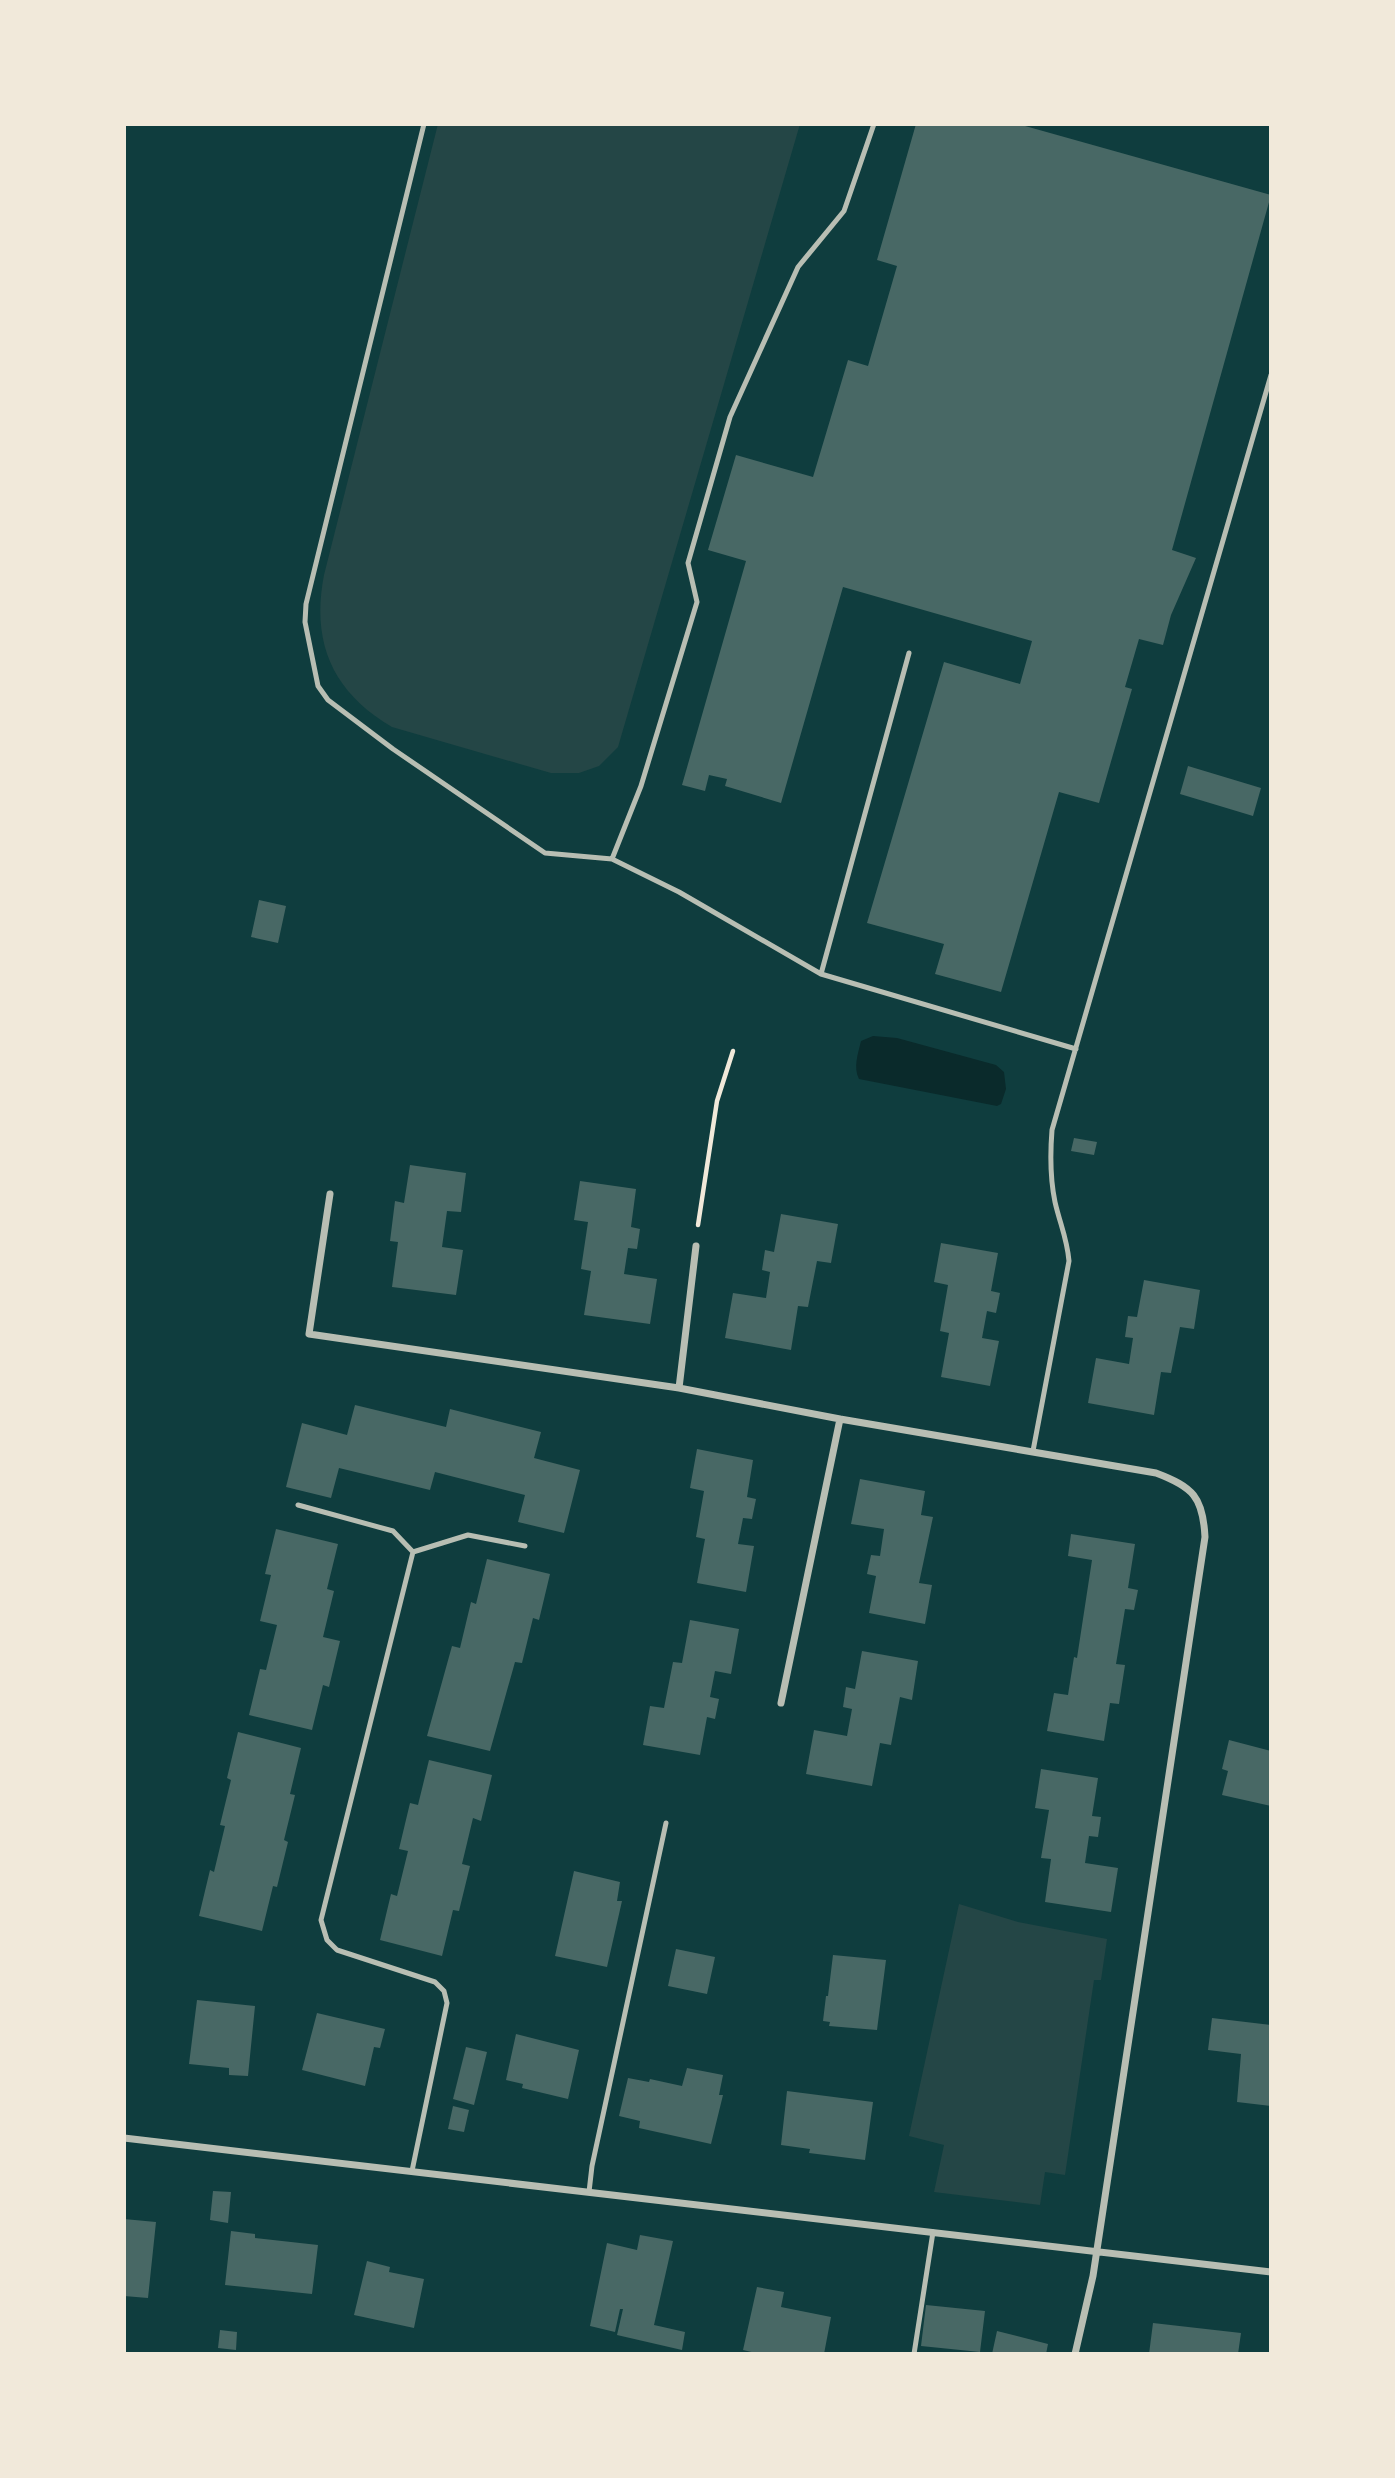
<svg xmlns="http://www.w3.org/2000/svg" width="1395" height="2478" viewBox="0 0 1395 2478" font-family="Quicksand,sans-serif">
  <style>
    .green { fill: #244646 }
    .water { fill: #0a2a2b }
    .building { fill: #486865 }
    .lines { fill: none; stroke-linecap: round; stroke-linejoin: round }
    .path { stroke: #f1e9da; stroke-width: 4.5 }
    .service { stroke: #b8beb3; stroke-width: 5 }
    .minor { stroke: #b8beb3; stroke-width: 7 }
  </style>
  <rect width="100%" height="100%" fill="#0f3d3e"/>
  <path class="green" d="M438 124H800L618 747 599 766 579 773H551L392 727C332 692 311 642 324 575Z
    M959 1904 1018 1922 1107 1939 1101 1980H1094L1065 2175 1045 2172 1040 2205 934 2192 944 2145 909 2136Z"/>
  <path class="water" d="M873 1036 897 1038 996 1065 1004 1072 1006 1089 1001 1104 997 1106 859 1079C853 1067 858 1054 861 1041Z"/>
  <path class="building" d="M916 124H1018L1271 195 1172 550 1196 558 1171 615 1163 645 1139 639 1125 687 1132 689 1099 803 1059 792 1001 992 935 974 944 944 867 923 944 662 1020 684 1032 641 843 587 781 803 725 786 727 779 709 775 705 791 682 785 746 561 708 550 736 455 813 477 848 360 868 366 897 266 877 260Z
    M1188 766 1261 788 1253 816 1180 794Z
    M259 900 286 906 278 943 251 937Z
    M1074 1138 1097 1142 1094 1155 1071 1151Z
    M410 1165 466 1173 461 1212 447 1211 442 1247 463 1250 456 1295 392 1287 398 1242 390 1241 395 1201 404 1203Z
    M580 1181 636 1189 631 1227 640 1229 637 1249 628 1248 624 1274 657 1279 650 1324 584 1315 591 1271 581 1269 588 1222 574 1220Z
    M781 1214 838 1224 831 1263 817 1261 808 1307 798 1306 791 1350 725 1338 733 1293 766 1298 770 1272 762 1270 765 1250 774 1252Z
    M941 1243 998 1253 991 1291 1000 1293 996 1313 987 1311 982 1338 999 1341 990 1386 941 1377 949 1333 940 1331 948 1285 934 1282Z
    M1144 1280 1200 1290 1194 1329 1180 1327 1171 1373 1161 1372 1154 1415 1088 1403 1096 1358 1129 1364 1133 1338 1125 1337 1128 1316 1137 1317Z
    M355 1405 446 1427 450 1409 541 1432 534 1458 580 1470 564 1533 518 1522 525 1495 435 1472 430 1490 339 1468 331 1498 286 1487 302 1423 347 1435Z
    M697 1449 753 1460 747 1497 756 1499 752 1519 743 1518 738 1544 754 1546 746 1592 697 1583 705 1539 696 1537 704 1491 690 1488Z
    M860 1479 925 1491 921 1515 933 1517 919 1583 932 1585 925 1624 869 1613 876 1576 867 1574 871 1555 880 1556 884 1529 851 1524Z
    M276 1529 338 1544 327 1589 334 1591 323 1637 340 1641 329 1687 323 1685 312 1730 249 1715 260 1669 266 1670 277 1625 260 1621 271 1575 265 1574Z
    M1071 1534 1135 1544 1128 1588 1138 1590 1134 1610 1125 1609 1116 1664 1125 1665 1119 1704 1110 1703 1104 1741 1047 1731 1054 1693 1068 1695 1074 1657 1077 1658 1092 1560 1068 1556Z
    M487 1559 550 1574 539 1620 533 1618 522 1663 515 1662 490 1751 427 1736 452 1646 460 1648 471 1602 476 1604Z
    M690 1620 739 1629 731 1674 715 1671 710 1697 719 1699 715 1719 707 1717 700 1755 643 1745 650 1706 664 1708 673 1662 682 1663Z
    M862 1651 918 1661 912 1700 900 1697 891 1745 880 1743 872 1786 806 1774 814 1730 847 1736 852 1709 843 1707 846 1687 855 1689Z
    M238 1732 301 1748 290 1794 295 1795 284 1840 288 1842 277 1887 273 1886 262 1931 199 1916 210 1870 214 1872 225 1826 220 1825 231 1780 227 1778Z
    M1229 1740 1271 1751V1806L1222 1795 1228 1771 1222 1769Z
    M429 1760 492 1775 481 1821 473 1818 462 1864 470 1866 459 1911 453 1910 442 1956 380 1940 391 1894 397 1896 408 1851 399 1849 410 1803 418 1805Z
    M1041 1769 1098 1778 1092 1816 1101 1817 1098 1837 1089 1836 1085 1863 1118 1868 1111 1912 1045 1902 1051 1859 1041 1858 1049 1810 1035 1808Z
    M574 1871 620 1882 617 1901H622L607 1967 555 1956Z
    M676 1949 715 1957 707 1994 668 1986Z
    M833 1955 886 1960 877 2030 829 2026 830 2022 823 2021 826 1996H828Z
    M197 2000 255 2006 248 2076 229 2075V2068L189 2064Z
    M317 2013 385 2029 380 2048 374 2047 365 2086 302 2070Z
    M1212 2018 1271 2025V2106L1237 2102 1241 2054 1208 2050Z
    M516 2034 579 2050 568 2099 522 2088 523 2084 506 2080Z
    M466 2047 487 2052 474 2105 453 2099Z
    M687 2068 723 2075 719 2095H723L711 2144 639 2128 640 2121 619 2116 628 2078 649 2082 650 2079 682 2086Z
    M787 2091 873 2102 865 2160 809 2153 810 2149 781 2145Z
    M453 2106 469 2110 464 2132 448 2129Z
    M213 2191 231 2192 228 2223 210 2220Z
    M124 2219 156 2222 148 2298 124 2296Z
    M231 2231 255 2234V2238L318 2245 312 2294 225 2285Z
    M640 2235 673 2241 654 2325 685 2332 682 2350 617 2335 623 2309H620L615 2332 590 2326 607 2243 637 2250Z
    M367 2261 390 2267 389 2272 424 2279 414 2328 354 2315Z
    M757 2287 784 2292 781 2307 831 2317 824 2354H760L743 2350Z
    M926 2305 985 2311 980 2352 921 2346Z
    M1153 2323 1241 2333 1238 2354H1149Z
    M220 2330 237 2332 236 2350 218 2348Z
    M997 2331 1048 2344 1046 2354H992Z"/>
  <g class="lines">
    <path class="path" d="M698 1225 717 1101 733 1051"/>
    <path class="service" d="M424 124 306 604 305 622 318 686 328 700 393 749 545 853 612 859 679 892 821 974 1076 1049
      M612 859 641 786 697 602 688 563 730 417 798 267 844 211 874 124
      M821 974 909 653
      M1033 1451 1069 1261C1067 1238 1060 1224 1055 1202 1050 1178 1050 1155 1052 1130L1271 375
      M298 1505 393 1531 413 1552
      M413 1552 468 1535 525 1546
      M412 2171 447 2003 444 1991 435 1982 337 1950 327 1940 321 1920 413 1552
      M589 2192 592 2166 666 1823
      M914 2354 933 2232"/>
    <path class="minor" d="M330 1194 309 1334 679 1388 840 1419 1156 1473C1193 1487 1203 1497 1205 1537L1093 2276 1075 2354
      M679 1388 696 1246
      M781 1703 840 1419
      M124 2138 1271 2272"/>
  </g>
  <rect width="1395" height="2478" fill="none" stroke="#f1e9da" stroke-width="252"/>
</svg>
